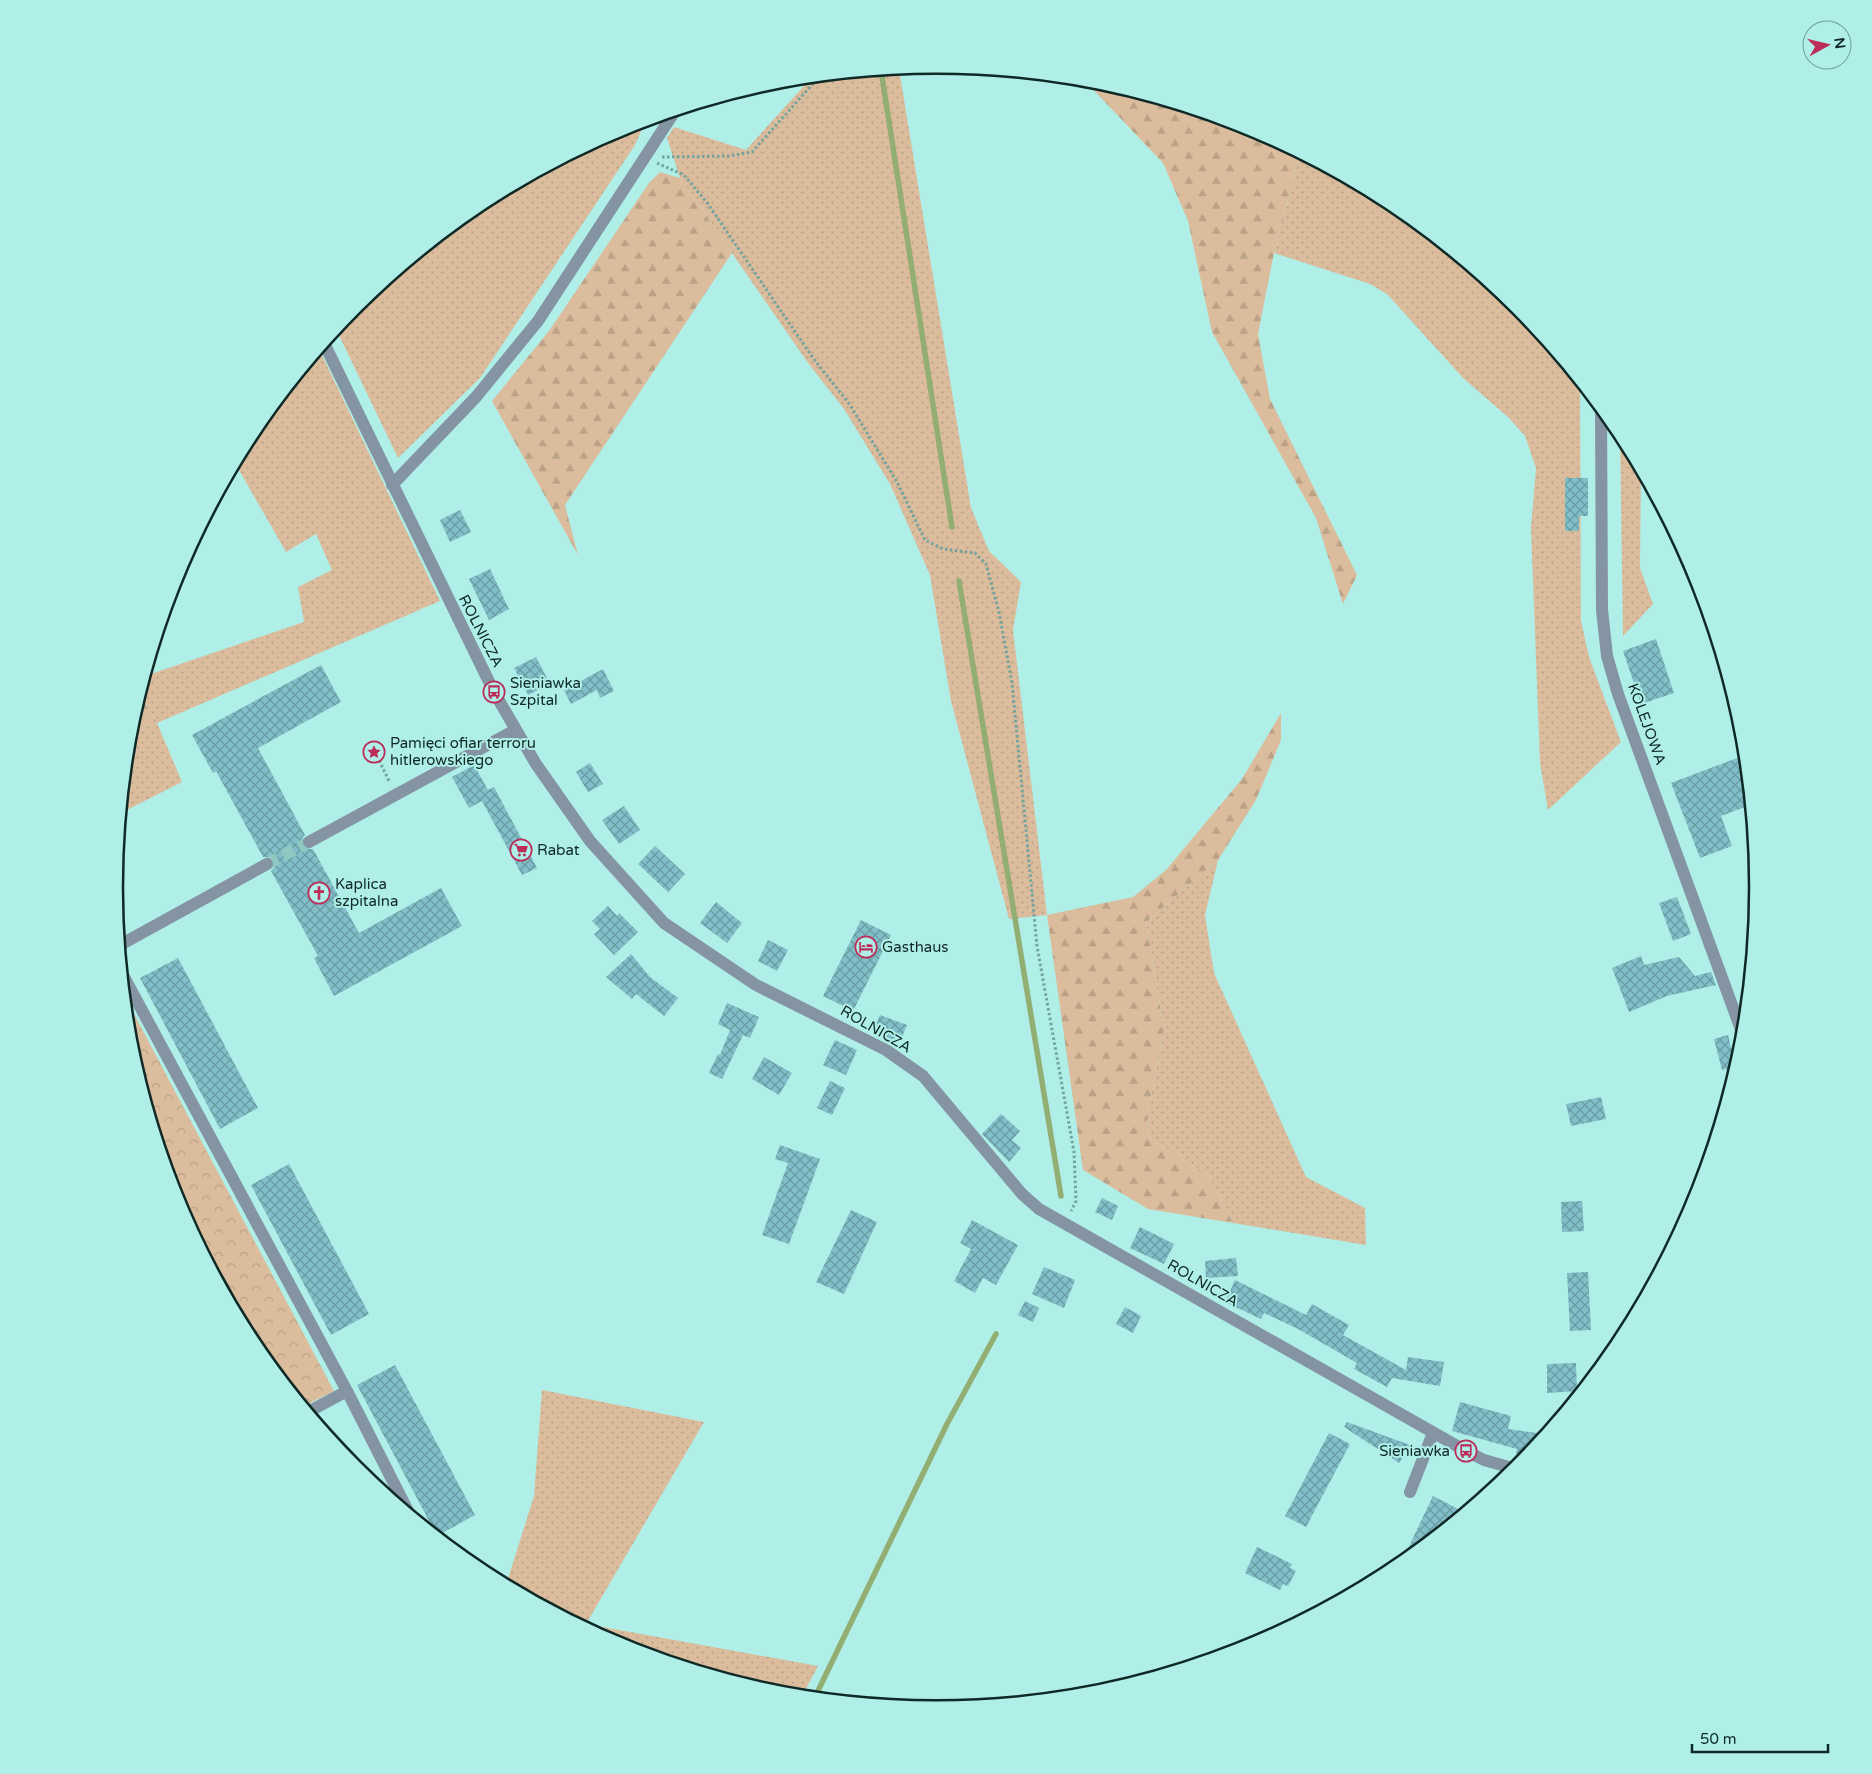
<svg xmlns="http://www.w3.org/2000/svg" width="1872" height="1774" viewBox="0 0 1872 1774" font-family="'Varela Round',sans-serif">
  <style>
    .grass { fill: url(#grass-dots) }
    .forest { fill: url(#forest-firs) }
    .park { fill: url(#park-crowns) }
    .lines { fill: none; stroke-linecap: round; stroke-linejoin: round }
    .stream { stroke: #93ae72; stroke-width: 5.5 }
    .building { fill: url(#building-cross-hatch) }
    .minor-tunnel { stroke: #8fc7c1; stroke-width: 12; stroke-dasharray: 12 6; stroke-linecap: butt }
    .path { stroke: #72a39e; stroke-width: 3; stroke-dasharray: 2.5 2.5; stroke-linecap: butt }
    .minor { stroke: #8494a3; stroke-width: 12 }
    .labels { text-anchor: middle; dominant-baseline: central; stroke-width: 4; stroke-linejoin: round; paint-order: stroke }
    .street-label { font-size: 15px; fill: #0f2927; stroke: #afefe8 }
    .poi-label { font-size: 15px; fill: #0f2927; stroke: #afefe8; text-anchor: start }
    .rim { fill: none; stroke: #0f2927; stroke-width: 2.5 }
  </style>
  <defs>
    <pattern id="grass-dots" width="8" height="8" patternUnits="userSpaceOnUse" patternTransform="scale(1.25)"><rect width="8" height="8" fill="#dbbd9d"/><path d="M2 2h.1M6 6h.1" fill="none" stroke="#bba287" stroke-width="1.8" stroke-linecap="round"/></pattern>
    <pattern id="forest-firs" width="22" height="20" patternUnits="userSpaceOnUse" patternTransform="scale(1.25)"><rect width="22" height="20" fill="#dbbd9d"/><path d="M5 1l3.5 6h-7zM16 11l3.5 6h-7z" fill="#bba287"/></pattern>
    <pattern id="park-crowns" width="20" height="18" patternUnits="userSpaceOnUse" patternTransform="scale(1.25)"><rect width="20" height="18" fill="#dbbd9d"/><path d="M2 6a3 3 0 1 1 6 0M12 15a3 3 0 1 1 6 0" fill="none" stroke="#bba287"/></pattern>
    <pattern id="building-cross-hatch" width="8" height="8" patternUnits="userSpaceOnUse" patternTransform="scale(1.25)"><rect width="8" height="8" fill="#82bfc9"/><path d="M0 0l8 8M0 8l8-8" fill="none" stroke="#699ba3"/></pattern>
  </defs>
  <rect width="100%" height="100%" fill="#afefe8"/>
  <path class="grass" d="M899 69 971 508 989 551 1021 582 1013 630 1047 915 1009 919 951 701 930 575 890 484 844 409 808 363 680 178 667 138 674 127 746 150 812 77Z
    M646 120 635 145 480 378 398 458 336 329 355 306 480 203 622 127Z
    M1300 154 1408 216 1517 306 1580 383 1581 621 1589 657 1621 742 1548 810 1540 763 1531 528 1536 468 1525 436 1509 418 1463 378 1387 294 1370 284 1274 253Z
    M319 349 440 601 157 723 182 782 121 813 129 732 157 723 140 694 145 676 304 622 298 587 332 570 316 534 286 552 235 463 253 430Z
    M1620 431 1641 470 1640 568 1653 604 1623 636Z
    M1218 860 1205 915 1214 973 1306 1177 1365 1208 1366 1245 1233 1223 1209 1176 1148 1137 1147 1118 1164 1029 1146 922Z
    M542 1390 704 1422 586 1624 818 1666 802 1696 775 1693 621 1646 506 1585 534 1496Z"/>
  <path class="forest" d="M1084 80 1097 81 1251 128 1300 154 1274 253 1258 334 1270 399 1357 575 1343 604 1316 518 1212 332 1188 221 1163 163Z
    M660 172 680 178 732 253 565 505 578 555 492 401 549 331 649 183Z
    M140 694 157 723 129 732Z
    M1281 713V740L1256 800 1218 860 1146 922 1164 1029 1147 1118 1148 1137 1209 1176 1233 1223 1148 1209 1083 1170 1047 915 1133 897 1166 870 1242 779Z"/>
  <path class="park" d="M125 997 334 1391 304 1406 252 1343 176 1201 130 1047Z"/>
  <g class="lines">
    <path class="stream" d="M881 70 952 527
      M959 581 1061 1196
      M815 1697 947 1424 996 1334"/>
  </g>
  <path class="building" d="M1565 478H1588V516H1579V531H1565Z
    M460 510 471 532 450 542 440 520Z
    M490 569 509 609 489 620 469 579Z
    M1656 639 1674 693 1641 704 1623 651Z
    M536 657 550 684 528 695 514 668Z
    M321 665 341 702 258 748 305 835 302 838V845L305 849H313L359 933 441 888 462 926 334 996 314 958 318 956 271 871 274 868V861L271 857H263L216 771 213 773 192 735Z
    M603 669 614 691 600 698 597 690 571 704 564 690Z
    M1745 755 1750 805 1721 816 1732 846 1700 858 1671 783Z
    M590 763 603 784 588 792 576 772Z
    M474 765 488 790 494 787 537 868 522 875 482 801 469 808 452 777Z
    M624 806 640 830 619 844 602 820Z
    M655 846 685 874 668 892 638 864Z
    M1677 897 1691 934 1673 941 1659 903Z
    M716 902 742 923 727 943 700 923Z
    M608 906 617 916 619 913 638 932 614 955 594 934 600 929 592 921Z
    M861 920 891 935 853 1011 823 996Z
    M768 940 788 950 777 971 758 961Z
    M631 954 650 977 678 998 664 1016 636 994 632 999 606 977Z
    M1641 956 1644 965 1679 957 1695 976 1711 972 1716 985 1667 996 1629 1012 1612 968Z
    M178 958 258 1108 220 1129 140 978Z
    M727 1003 759 1017 750 1038 743 1035 722 1079 709 1073 718 1054 720 1055 730 1030 718 1024Z
    M880 1015 907 1025 900 1042 873 1032Z
    M1728 1035 1736 1067 1722 1070 1714 1039Z
    M835 1040 857 1050 846 1075 823 1065Z
    M764 1057 792 1073 779 1095 752 1079Z
    M830 1081 845 1088 832 1115 817 1108Z
    M1601 1097 1606 1119 1571 1126 1566 1104Z
    M1001 1114 1020 1131 1012 1140 1021 1148 1009 1162 982 1134Z
    M780 1145 820 1159 789 1244 762 1235 788 1163 775 1159Z
    M289 1164 369 1314 331 1335 251 1185Z
    M1102 1198 1118 1206 1112 1220 1095 1212Z
    M1582 1201 1584 1231 1562 1232 1561 1202Z
    M851 1210 877 1222 844 1294 816 1282Z
    M972 1220 1018 1245 996 1285 983 1278 975 1293 954 1281 971 1249 960 1243Z
    M1140 1227 1174 1244 1164 1264 1130 1248Z
    M1236 1258 1238 1276 1206 1278 1205 1261Z
    M1044 1267 1075 1280 1064 1308 1032 1294Z
    M1588 1272 1591 1330 1570 1331 1567 1273Z
    M1235 1280 1306 1315 1312 1304 1349 1325 1343 1335 1406 1370 1408 1357 1444 1362 1440 1386 1392 1378 1387 1387 1354 1369 1357 1363 1298 1329 1264 1313 1261 1319 1225 1302Z
    M1025 1301 1039 1308 1033 1322 1018 1315Z
    M1125 1307 1141 1316 1133 1333 1116 1324Z
    M1576 1363 1577 1391 1547 1393V1364Z
    M395 1365 475 1515 437 1536 357 1385Z
    M1460 1402 1511 1416 1508 1429 1545 1434 1528 1456 1516 1454 1517 1449 1452 1431Z
    M1347 1422 1410 1445 1399 1463 1344 1427Z
    M1329 1433 1350 1444 1306 1527 1285 1516Z
    M1433 1496 1464 1512 1401 1564 1421 1521Z
    M1257 1547 1292 1564 1290 1568 1296 1571 1288 1586 1283 1584 1280 1590 1245 1573Z"/>
  <g class="lines">
    <path class="minor-tunnel" d="M267 864 309 842"/>
    <path class="path" d="M662 157 729 156 752 152 820 76
      M657 163 684 175 708 204 813 358 850 405 897 482 925 540 943 549 975 553 986 564 999 612 1012 683 1037 946 1074 1152 1076 1201 1071 1211
      M377 756 390 783"/>
    <path class="minor" d="M324 343 494 692 536 764 590 841 664 923 756 985 886 1050 923 1076 1022 1194 1039 1209 1466 1451 1484 1460 1516 1469
      M1601 408 1602 610 1607 656 1618 694 1743 1035
      M392 485 476 397 538 321 675 111
      M309 842 515 730
      M120 945 267 864
      M123 975 347 1391 409 1513
      M308 1412 347 1391
      M1410 1492 1433 1433"/>
  </g>
  <defs>
    <g id="bus-ring" transform="scale(1.125)"><circle r="9.5" fill="#afefe8" stroke="#bb2c58" stroke-width="1.5"/><path d="M-5-6H5V4H4V6H2V4H-2V6H-4V4H-5ZM-3.5-4V0h7V-4ZM-3.5 1.2v1.5H-2V1.2ZM2 1.2v1.5H3.5V1.2Z" fill="#bb2c58"/></g>
    <g id="sight-ring" transform="scale(1.125)"><circle r="9.5" fill="#afefe8" stroke="#bb2c58" stroke-width="1.5"/><path d="M0-6L1.8-2.2L6-1.7L2.9 1.2L3.7 5.4L0 3.3L-3.7 5.4L-2.9 1.2L-6-1.7L-1.8-2.2Z" fill="#bb2c58"/></g>
    <g id="supermarket-ring" transform="scale(1.125)"><circle r="9.5" fill="#afefe8" stroke="#bb2c58" stroke-width="1.5"/><path d="M-6-5.5h2.5l.6 2H6L4.5 2H-2.5L-4.4-4H-6ZM-1.5 3.2a1.3 1.3 0 1 0 .1 0ZM3 3.2a1.3 1.3 0 1 0 .1 0Z" fill="#bb2c58"/></g>
    <g id="church-ring" transform="scale(1.125)"><circle r="9.5" fill="#afefe8" stroke="#bb2c58" stroke-width="1.5"/><path d="M-1.2-6h2.4v3.5h3.3v2.4h-3.3V6h-2.4V-.1h-3.3v-2.4h3.3Z" fill="#bb2c58"/></g>
    <g id="hotel-ring" transform="scale(1.125)"><circle r="9.5" fill="#afefe8" stroke="#bb2c58" stroke-width="1.5"/><path d="M-6-4.5h1.5V1H6V5H4.5V3h-9V5H-6ZM-4 0a1.8 1.8 0 1 1 3.6 0ZM.5 0V-2.5h3Q6-2.5 6 0Z" fill="#bb2c58"/></g>
  </defs>
  <g fill-rule="evenodd">
    <use href="#bus-ring" x="494" y="692"/>
    <use href="#sight-ring" x="374" y="752"/>
    <use href="#supermarket-ring" x="521" y="850"/>
    <use href="#church-ring" x="319" y="893"/>
    <use href="#hotel-ring" x="866" y="947"/>
    <use href="#bus-ring" x="1466" y="1451"/>
  </g>
  <g class="labels">
    <g class="street-label">
      <text transform="translate(481 631) rotate(63)">ROLNICZA</text>
      <text transform="translate(1647 724) rotate(70)">KOLEJOWA</text>
      <text transform="translate(876 1029) rotate(30)">ROLNICZA</text>
      <text transform="translate(1203 1283) rotate(30)">ROLNICZA</text>
    </g>
    <g class="poi-label">
      <text x="510" y="683">Sieniawka<tspan x="510" dy="17">Szpital</tspan></text>
      <text x="390" y="743">Pamięci ofiar terroru<tspan x="390" dy="17">hitlerowskiego</tspan></text>
      <text x="537" y="850">Rabat</text>
      <text x="335" y="884">Kaplica<tspan x="335" dy="17">szpitalna</tspan></text>
      <text x="882" y="947">Gasthaus</text>
      <text x="1450" y="1451" text-anchor="end">Sieniawka</text>
    </g>
  </g>
  <path d="M0 0H1872V1774H0ZM123 887a813 813 0 1 1 1626 0a813 813 0 1 1-1626 0Z" fill="#afefe8" fill-rule="evenodd"/>
  <path class="rim" d="M123 887a813 813 0 1 1 1626 0a813 813 0 1 1-1626 0Z"/>
  <g transform="translate(1827 45) rotate(82)"><circle r="24" fill="#afefe8" stroke="#6fa09b"/>
  <path d="M0-4L9 19L0 12L-9 19Z" fill="#bb2c58"/>
  <text y="-8" font-size="14" font-weight="bold" text-anchor="middle" fill="#0f2927">N</text>
  </g>
  <path d="M1692 1744v8h136v-8" fill="none" stroke="#0f2927" stroke-width="2.5"/>
  <text x="1700" y="1744" font-size="15" fill="#0f2927" stroke="#afefe8" stroke-width="4" paint-order="stroke">50 m</text>
</svg>
